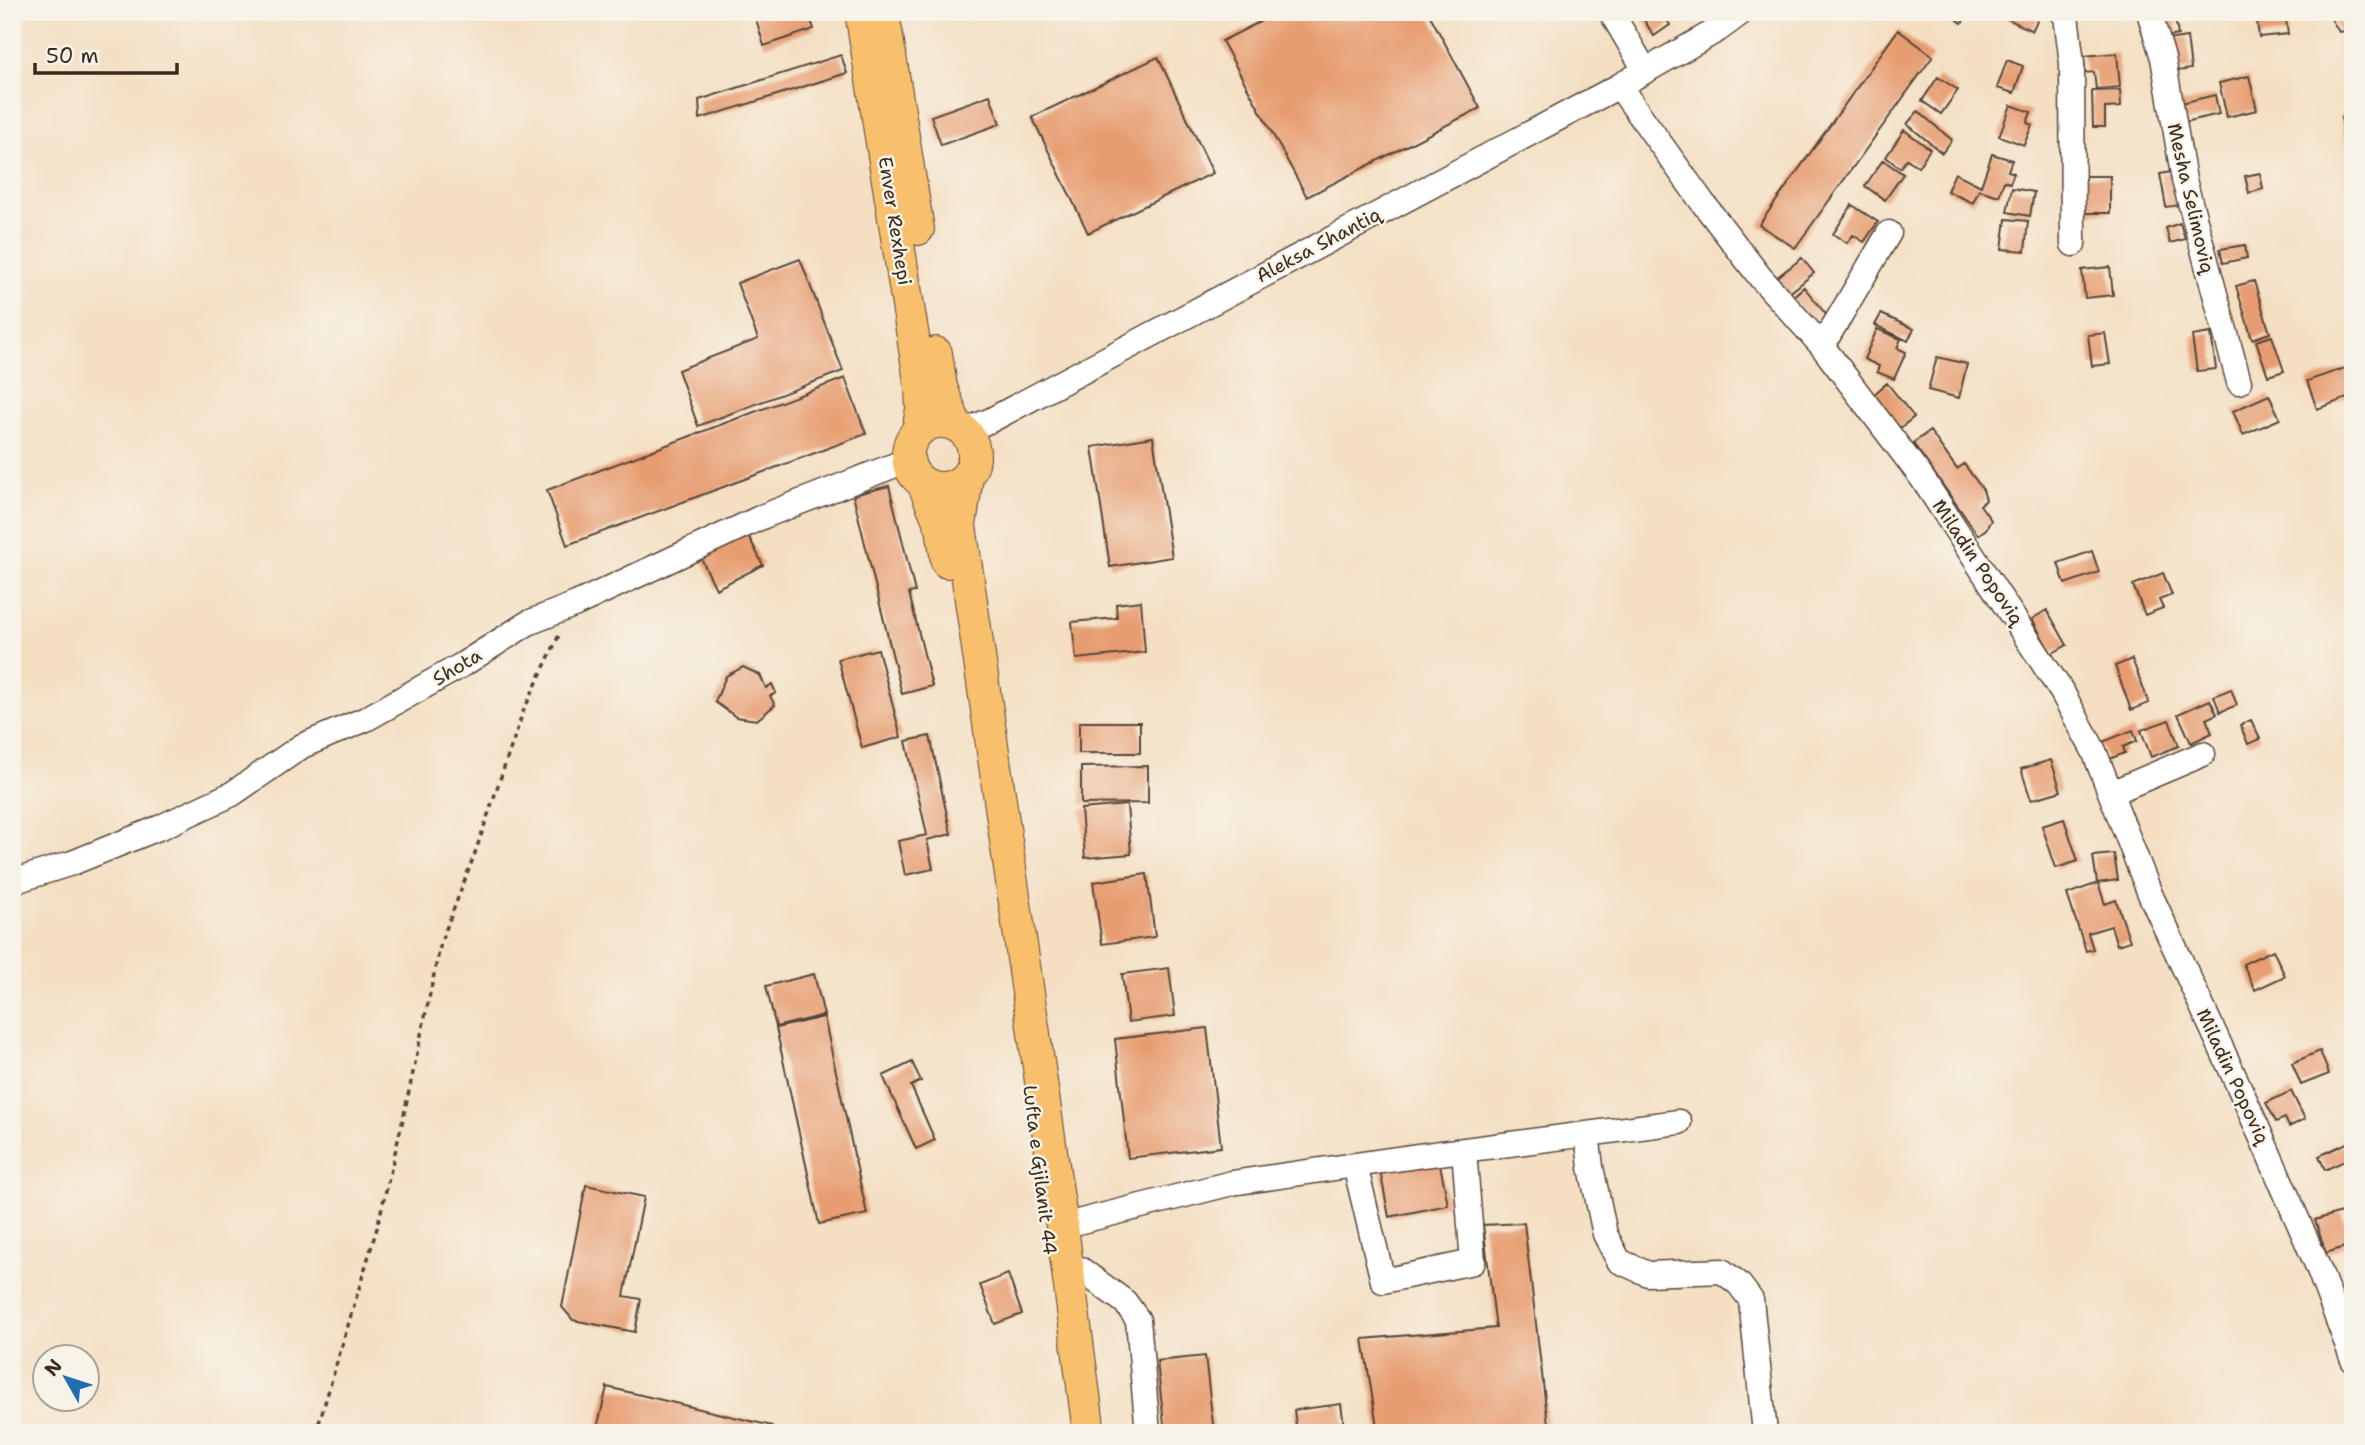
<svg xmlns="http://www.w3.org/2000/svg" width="2365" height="1445" viewBox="0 0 2365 1445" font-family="'Shantell Sans',sans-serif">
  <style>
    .building { fill: #e79d71 }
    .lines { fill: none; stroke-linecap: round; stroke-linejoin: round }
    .minor-casing { stroke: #574537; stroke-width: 27 }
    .major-casing { stroke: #574537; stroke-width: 34 }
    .path { stroke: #574537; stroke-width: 3.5; stroke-dasharray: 5 5; stroke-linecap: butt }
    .minor { stroke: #fff; stroke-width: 24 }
    .major { stroke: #f8bf6c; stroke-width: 32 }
    .labels { text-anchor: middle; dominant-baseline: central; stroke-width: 5; stroke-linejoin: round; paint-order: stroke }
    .street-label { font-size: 19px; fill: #3b2a1e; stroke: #f7f3e8 }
  </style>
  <rect width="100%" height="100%" fill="#f7f3e8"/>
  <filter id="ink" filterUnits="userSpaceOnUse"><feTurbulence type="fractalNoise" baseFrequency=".0143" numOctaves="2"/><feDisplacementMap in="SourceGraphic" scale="14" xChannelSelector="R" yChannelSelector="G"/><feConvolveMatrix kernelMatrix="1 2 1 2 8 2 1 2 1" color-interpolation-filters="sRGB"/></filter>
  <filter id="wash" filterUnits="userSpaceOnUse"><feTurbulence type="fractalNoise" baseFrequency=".00686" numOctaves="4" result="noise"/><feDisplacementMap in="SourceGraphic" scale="28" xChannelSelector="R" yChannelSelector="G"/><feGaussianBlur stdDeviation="1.57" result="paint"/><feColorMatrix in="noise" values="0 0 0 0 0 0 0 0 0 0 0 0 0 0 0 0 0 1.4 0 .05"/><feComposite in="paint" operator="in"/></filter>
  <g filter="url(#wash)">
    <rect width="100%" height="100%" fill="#f4dfc3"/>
    <g id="blocks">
      <path class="building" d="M754 12H808L814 29 764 46Z
        M1279 12H1428L1480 108 1307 197 1222 41Z
        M1639 12H1662L1670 25 1654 36Z
        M1946 12H1969L1962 23Z
        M1999 12H2030L2039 17 2032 31 1998 14Z
        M2159 12H2186V16L2175 18 2178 35 2163 38Z
        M2256 12H2285L2288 34 2259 37Z
        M2327 12H2346L2353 24V30L2339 32Z
        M1898 30 1933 56 1795 248 1759 225Z
        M2187 37 2191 69 2171 72 2166 40Z
        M2117 53 2120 87 2096 89 2094 72 2085 73 2084 56Z
        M841 55 847 73 700 119 699 100Z
        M1158 57 1213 173 1088 233 1032 117Z
        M2007 60 2023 66 2014 93 1997 88Z
        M2249 76 2257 110 2227 117 2219 83Z
        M1938 77 1958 90 1941 114 1922 101Z
        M2120 90 2121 107 2105 108V127H2093L2092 91Z
        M990 95 1000 124 941 145 931 116Z
        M2215 95 2219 114 2181 123 2177 104Z
        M2011 105 2031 112 2027 123 2032 125 2024 145 1999 136Z
        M1918 111 1952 140 1942 153 1907 124Z
        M2353 114V144L2347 145 2341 117Z
        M1904 130 1930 149 1918 167 1907 159 1900 168 1886 157Z
        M1992 154 2012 160 2008 171 2014 173 2010 183 2004 181 1999 196 1979 190 1973 203 1947 191 1955 173 1981 186Z
        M1883 160 1903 174 1885 200 1865 186Z
        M2176 171 2181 205 2166 207 2160 174Z
        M2260 173 2263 189 2249 193 2245 176Z
        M2080 176H2110V213H2080Z
        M2012 188 2034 192 2030 216 2007 212Z
        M1852 205 1878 222 1864 242 1853 235 1847 243 1833 234Z
        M2006 219 2028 221 2025 251 2002 249Z
        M2180 223 2185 239 2170 243 2166 228Z
        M2245 245 2247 258 2223 263 2220 249Z
        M1802 258 1814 273 1787 295 1775 279Z
        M800 259 843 371 698 426 678 370 758 339 737 283Z
        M2110 267 2113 295 2085 298 2082 270Z
        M2254 281 2270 333 2252 339 2236 286Z
        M1804 287 1831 321 1818 331 1791 298Z
        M1881 314 1914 329 1908 341 1875 325Z
        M1877 329 1901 339 1897 348 1906 352 1894 379 1877 372 1879 366 1864 359Z
        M2105 333 2110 364 2092 366 2088 335Z
        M2211 333 2216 369 2197 371 2192 336Z
        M2272 336 2284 371 2268 376 2256 341Z
        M1937 357 1967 364 1959 398 1928 390Z
        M2345 368 2353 396 2317 409 2307 381Z
        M845 378 866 434 567 545 547 490Z
        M1887 383 1914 417 1900 428 1873 395Z
        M2269 395 2280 419 2243 435 2233 411Z
        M1930 431 1957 469 1964 464 1983 490 1986 500 1980 505 1991 520 1986 529 1978 535 1913 443Z
        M1153 437 1172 557 1110 567 1092 447Z
        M889 486 915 592 909 593 932 686 902 694 853 495Z
        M746 531 763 565 716 589 699 554Z
        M2092 551 2099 572 2065 584 2058 563Z
        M2163 573 2172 595 2159 600 2163 608 2145 615 2133 585Z
        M1141 601 1145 652 1076 659 1072 622 1117 618 1116 604Z
        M2047 610 2067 645 2051 654 2032 619Z
        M878 649 901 737 862 748 838 659Z
        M2132 659 2149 703 2131 710 2115 666Z
        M743 667 760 675 766 688 772 684 776 693 770 696 775 705 757 720 736 717 715 702 726 676Z
        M2231 689 2237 705 2220 712 2214 696Z
        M2210 700 2217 714 2206 719 2212 733 2191 743 2178 714Z
        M2169 720 2179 746 2151 757 2141 730Z
        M2251 720 2260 739 2248 744 2240 725Z
        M1079 722H1140V753H1079Z
        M2133 730 2137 741 2123 747 2125 753 2107 760 2100 743Z
        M930 736 951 834 927 840 933 869 905 875 898 841 927 835 906 741Z
        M2051 760 2061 791 2031 800 2021 769Z
        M1148 766V803L1081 804V767Z
        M1127 805 1131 854 1085 858 1081 809Z
        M2064 819 2078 861 2056 868 2042 826Z
        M2114 854 2118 880 2097 883 2093 856Z
        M1147 874 1155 937 1102 944 1093 882Z
        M2098 883 2105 904 2116 900 2130 941 2117 945 2111 926 2088 933 2093 949 2086 951 2067 894Z
        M2273 950 2285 976 2255 990 2243 964Z
        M1169 968 1175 1016 1128 1022 1122 974Z
        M814 974 824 1015 776 1027 766 986Z
        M824 1017 867 1214 819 1224 776 1028Z
        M1207 1028 1221 1147 1128 1158 1115 1039Z
        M2320 1051 2329 1074 2301 1085 2292 1063Z
        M912 1062 921 1081 911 1086 935 1140 916 1149 883 1076Z
        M2291 1091 2305 1119 2289 1127 2285 1118 2276 1122 2266 1103Z
        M2353 1140V1157L2325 1170 2319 1156Z
        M1439 1159 1448 1205 1389 1217 1380 1170Z
        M586 1185 644 1197 624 1296 641 1299 635 1332 573 1320 562 1307Z
        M2341 1212 2351 1245 2326 1253 2315 1220Z
        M1524 1223 1549 1433H1378L1363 1339 1496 1328 1483 1225Z
        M1008 1274 1022 1314 995 1324 980 1285Z
        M1205 1356 1214 1433H1165L1157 1361Z
        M607 1387 772 1426 770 1433H596Z
        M1341 1404 1345 1433H1297L1294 1410Z"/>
    </g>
  </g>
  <g filter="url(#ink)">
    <use href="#blocks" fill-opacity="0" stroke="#574537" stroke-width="2"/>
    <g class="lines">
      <g class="minor-casing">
        <path id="minor" d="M1611 12 1645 70
          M2062 12 2066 16 2072 63 2073 244
          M2149 12 2163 58 2184 180 2239 382
          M1619 86 1703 203 1760 277 1822 346 1922 478 2062 692 2094 751 2150 894 2246 1102 2318 1267 2353 1360
          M1822 346 1889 233
          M964 431 991 420 1619 86 1719 29 1742 12
          M2111 793 2203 754
          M12 882 72 863 161 827 232 794 302 746 366 719 462 665 528 623 576 604 764 516 908 460
          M1587 1134 1591 1167 1605 1234 1619 1261 1648 1274 1722 1271 1739 1284 1751 1300 1765 1433
          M1355 1165 1383 1281 1473 1262 1464 1150
          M1062 1226 1232 1183 1417 1156 1679 1122
          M1067 1264 1080 1269 1125 1302 1138 1320 1148 1433"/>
      </g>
      <g class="major-casing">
        <path id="major" d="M861 12 921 387 922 409 918 431
          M883 12 918 229
          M936 353 941 387 956 426
          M908 455a33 33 0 1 1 66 0a33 33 0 1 1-66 0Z
          M967 477 960 525 1062 1226 1089 1433
          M923 483 942 528 947 562"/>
      </g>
      <path class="path" d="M316 1433 377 1228 403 1119 441 942 474 856 523 712 560 633"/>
      <use href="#minor" class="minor"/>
      <use href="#major" class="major"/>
    </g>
  </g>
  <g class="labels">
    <g class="street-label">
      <text transform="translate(2191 198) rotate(77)">Mesha Selimoviq</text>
      <text transform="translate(895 221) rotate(81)">Enver Rexhepi</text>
      <text transform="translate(1318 245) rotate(-28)">Aleksa Shantiq</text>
      <text transform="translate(1978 562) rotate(56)">Miladin Popoviq</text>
      <text transform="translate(457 667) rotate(-31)">Shota</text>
      <text transform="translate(2233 1076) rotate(65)">Miladin Popoviq</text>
      <text transform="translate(1040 1170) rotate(83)">Lufta e Gjilanit 44</text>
    </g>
  </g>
  <rect width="2365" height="1445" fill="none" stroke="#f7f3e8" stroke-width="42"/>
  <g transform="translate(66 1378) rotate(309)"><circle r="33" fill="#f7f3e8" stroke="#aca397" stroke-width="2"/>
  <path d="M0-5L12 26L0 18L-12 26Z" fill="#1f6fb2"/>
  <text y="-10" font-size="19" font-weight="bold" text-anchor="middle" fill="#3b2a1e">N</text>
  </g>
  <path d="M35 63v10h142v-10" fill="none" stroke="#3b2a1e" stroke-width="3.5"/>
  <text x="46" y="63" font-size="21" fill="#3b2a1e" stroke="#f7f3e8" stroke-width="5" paint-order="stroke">50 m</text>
</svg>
